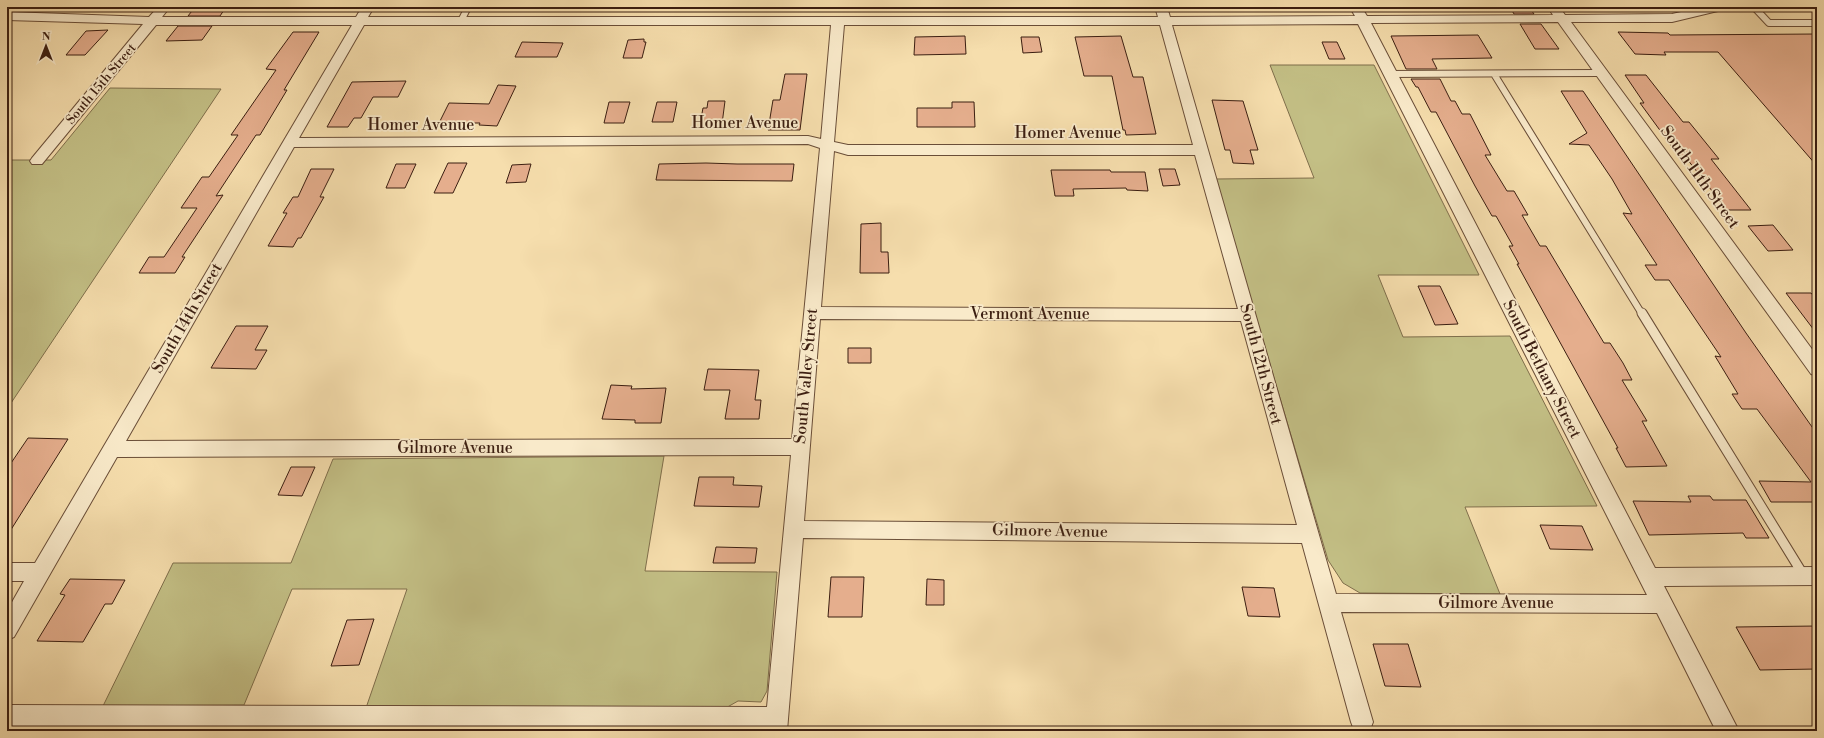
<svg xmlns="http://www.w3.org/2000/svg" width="1824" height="738" viewBox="0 0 1824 738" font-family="'Libre Bodoni',serif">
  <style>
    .green { fill: #c3bf85; stroke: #7f6e4b }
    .building { fill: #e5ae8d; stroke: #3b1e11 }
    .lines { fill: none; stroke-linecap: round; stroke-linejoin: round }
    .service-far1-casing { stroke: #6a4e38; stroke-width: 8 }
    .service-casing { stroke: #6a4e38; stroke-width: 11 }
    .minor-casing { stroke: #6a4e38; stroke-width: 2 }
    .service-far1 { stroke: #f9eaca; stroke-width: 6 }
    .service { stroke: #f9eaca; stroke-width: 9 }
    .minor { fill: #f9eaca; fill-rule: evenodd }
    .labels { text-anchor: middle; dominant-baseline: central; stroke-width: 3.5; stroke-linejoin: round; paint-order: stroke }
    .far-street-label { font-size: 13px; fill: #3b1e11; stroke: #f9eaca }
    .street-label { font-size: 16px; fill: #3b1e11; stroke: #f9eaca }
  </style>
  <rect width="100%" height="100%" fill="#f6dead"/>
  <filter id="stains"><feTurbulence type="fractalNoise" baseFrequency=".005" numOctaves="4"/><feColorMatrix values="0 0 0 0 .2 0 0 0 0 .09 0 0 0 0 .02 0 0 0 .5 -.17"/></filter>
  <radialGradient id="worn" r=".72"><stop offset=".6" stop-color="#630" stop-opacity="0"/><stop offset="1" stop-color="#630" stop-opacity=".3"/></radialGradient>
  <path class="green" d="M1270 65H1374L1479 275H1378L1403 337 1510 336 1597 506 1465 507 1500 594 1360 593 1343 583 1328 560 1215 179 1314 178Z
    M110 88 221 89 7 409V160H51Z
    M664 456 645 571 777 572 767 691 761 702 738 701 694 726H756L764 731H264L355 730 367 705 407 589H292L244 705 103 706 173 563H291L333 459Z"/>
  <path class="building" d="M195 7H226L220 16H188Z
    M1510 7H1529L1534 14H1514Z
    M1520 24H1541L1559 49H1535Z
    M178 26H212L202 40 166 41Z
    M108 30 85 55H66L86 31Z
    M293 32H319L284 90H287L260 135H256L216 196 223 195 182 257H185L175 273H139L149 257H164L197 208H181L202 177H209L238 135H231L276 70 266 69Z
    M1618 32 1668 33 1670 35 1817 34V166L1718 52H1664L1666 55 1635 54Z
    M1478 35 1492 58 1432 59 1437 69H1406L1391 36Z
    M965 36 966 54 914 55 915 37Z
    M1121 36 1133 77H1143L1156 134 1126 135 1125 130H1123L1112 76H1084L1075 37Z
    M1021 37H1039L1042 52 1023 53Z
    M644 39V42H646L642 58H623L628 40Z
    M522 42 563 43 557 57H515Z
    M1322 42H1337L1345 59H1329Z
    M785 74H807L800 130H768L773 100H780Z
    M1625 75H1646L1683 122H1689L1719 159H1711L1751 210H1727L1687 159H1681L1640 103H1644Z
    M1411 79H1440L1451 101H1455L1462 114H1470L1491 155H1485L1507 191H1514L1528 215H1522L1540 246H1546L1604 343H1610L1623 363 1632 380H1622L1647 421H1642L1667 466 1626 467 1616 448H1618L1517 264H1519L1509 246H1513L1496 216H1492L1475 186 1436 112H1431L1418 87H1416Z
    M406 81 398 97H373L361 118H354L348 127H327L352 82Z
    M498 85 516 86 497 126 479 125 480 123H439L449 103 489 104Z
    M1561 91H1583L1746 333 1817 434V502H1771L1759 481 1811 482 1757 409H1742L1732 394H1738L1715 356 1721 357 1669 280H1655L1645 265H1657L1623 213 1632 214 1612 179 1589 145 1569 144 1587 133Z
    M1212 100 1243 101 1258 150H1250L1254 164 1233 163 1230 150H1225Z
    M708 101H725L722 124H700L703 108H707Z
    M609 102H630L624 123H604Z
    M657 102H677L673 122H652Z
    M952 102H974L975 127H917V108H952Z
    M448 163H467L453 193H434Z
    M706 163 737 164H794L792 181 656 180 659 164Z
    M396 164H416L405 188H386Z
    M531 164 526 182 506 183 512 165Z
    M311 169H334L320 197H324L301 238H298L293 247 268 246 287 213H283L293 197H298Z
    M1159 169H1175L1180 185 1163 186Z
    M1051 170H1110L1111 172H1145L1148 191 1127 190 1126 188 1073 189 1074 196H1055Z
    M881 223V252H888L889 273H860L861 224Z
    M1773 225 1793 250 1768 251 1748 226Z
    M1418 286H1440L1458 324 1435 325Z
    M1786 293H1811L1817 300V334Z
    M236 326H268L255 350H267L256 369 211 368Z
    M848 348H871V363H848Z
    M708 369 759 370 755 400H761L759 419H725L730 390H704Z
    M611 385 632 386 631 389 666 388 661 423H635V420L602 419Z
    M28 438 68 439 7 536V469Z
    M291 467H315L302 496 278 495Z
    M699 477H734L733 485 762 486 759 507 694 506Z
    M1688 496H1710L1713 500H1746L1769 538H1746L1743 533 1649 535 1633 501 1691 502Z
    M1540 525 1582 526 1593 550 1550 549Z
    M716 547 757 548 755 563H713Z
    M831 577H864L862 617H828Z
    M70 579 125 580 112 604H105L83 642 37 641 65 595 60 594Z
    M927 579 944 580V605H926Z
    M1242 587 1274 588 1280 617 1248 616Z
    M374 619 359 665 331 666 347 620Z
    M1817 626V669L1760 670 1736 627Z
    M1373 644H1408L1421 687 1385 686Z"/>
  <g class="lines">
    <g class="service-far1-casing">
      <path id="service-far1" d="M1754 7 1769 23H1817
        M461 21 468 7
        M1390 74 1601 73
        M1494 74 1642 314"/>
    </g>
    <g class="service-casing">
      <path id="service" d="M1642 313 1804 576"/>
    </g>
    <g class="minor-casing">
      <path id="minor" d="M158 7H170L162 17H356L362 7H374L368 17H1158L1155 7H1167L1170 17 1355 16 1352 11 1358 7 1362 8 1367 16 1553 15 1551 12 1557 8 1561 9 1565 15 1672 14 1703 7H1724L1722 10 1672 22H1571L1817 356V376L1811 374 1558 22 1371 23 1655 568 1817 567V585L1664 586 1739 731H1716L1657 613 1341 612 1373 722 1370 730H1354L1351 722 1302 543 803 538 787 731H765V729L7 727V705L767 707 791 455 117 457 14 637 7 640V611L24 581H7V563H35L352 25H156L42 164H32L30 161 32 158 143 24 7 20V12L149 17ZM1358 24 1647 595 1336 594 1172 25ZM364 25H831L821 139 808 136 299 138ZM844 25H1160L1193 145H848L834 142ZM808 144 820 148 792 439 126 441 294 147ZM834 151 848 155H1195L1238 309 821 307ZM820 319 1241 321 1297 525 804 521Z"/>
    </g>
    <use href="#service-far1" class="service-far1"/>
    <use href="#service" class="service"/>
    <use href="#minor" class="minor"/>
  </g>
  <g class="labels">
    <g class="far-street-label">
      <text transform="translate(101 84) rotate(-50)">South 15th Street</text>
    </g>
    <g class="street-label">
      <text x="745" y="123">Homer Avenue</text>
      <text x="421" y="125">Homer Avenue</text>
      <text x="1068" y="133">Homer Avenue</text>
      <text transform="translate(1700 177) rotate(54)">South 11th Street</text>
      <text x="1030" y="314">Vermont Avenue</text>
      <text transform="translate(187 318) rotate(-60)">South 14th Street</text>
      <text transform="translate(1261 364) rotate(75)">South 12th Street</text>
      <text transform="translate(1542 369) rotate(63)">South Bethany Street</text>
      <text transform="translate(806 376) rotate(-85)">South Valley Street</text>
      <text x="455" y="448">Gilmore Avenue</text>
      <text transform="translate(1050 531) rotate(1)">Gilmore Avenue</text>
      <text x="1496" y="603">Gilmore Avenue</text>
    </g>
  </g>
  <rect width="1824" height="738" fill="none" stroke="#f6dead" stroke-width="24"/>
  <rect x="8" y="8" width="1808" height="722" fill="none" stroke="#3b1e11" stroke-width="2"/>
  <rect x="12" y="12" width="1800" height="714" fill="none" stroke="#3b1e11"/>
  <g transform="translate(46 46)" stroke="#f9eaca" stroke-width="3" paint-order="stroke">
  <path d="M0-3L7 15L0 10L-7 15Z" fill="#3b1e11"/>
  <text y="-6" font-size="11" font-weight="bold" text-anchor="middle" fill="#3b1e11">N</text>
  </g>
  <rect width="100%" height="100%" filter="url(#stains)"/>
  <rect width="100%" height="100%" fill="url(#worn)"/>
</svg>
